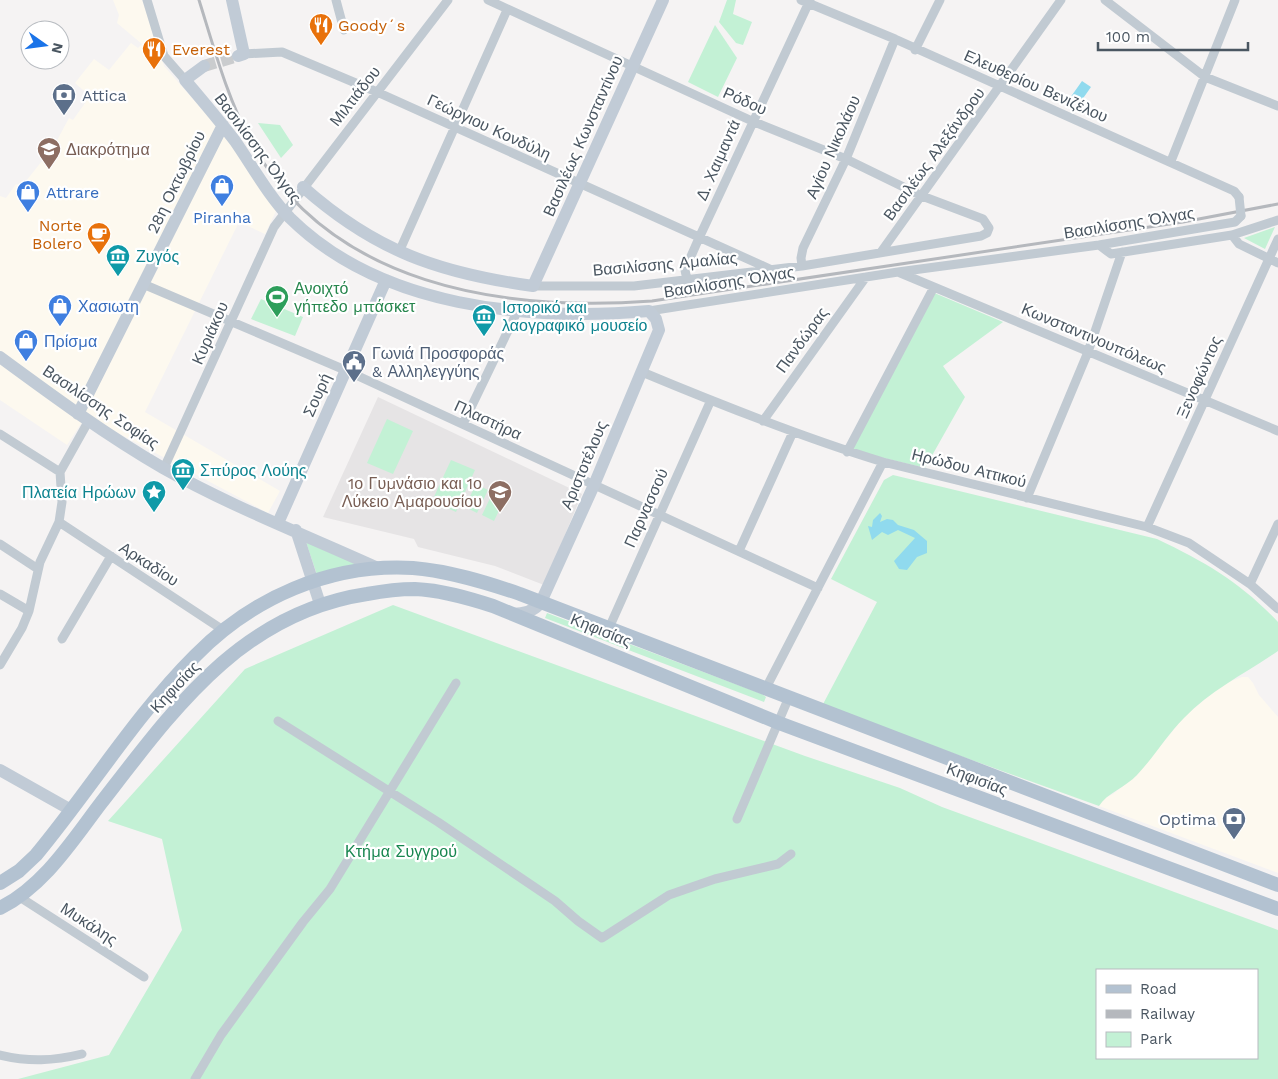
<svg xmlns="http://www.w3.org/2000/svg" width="1278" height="1079" viewBox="0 0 1278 1079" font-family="'Work Sans',sans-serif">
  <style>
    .commercial { fill: #fdf9ef }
    .education { fill: #e6e4e5 }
    .green { fill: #c3f1d5; fill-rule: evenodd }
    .water { fill: #90daee }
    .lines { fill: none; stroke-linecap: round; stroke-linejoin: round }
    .secondary-tunnel { stroke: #caccce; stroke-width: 12; stroke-dasharray: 12 6; stroke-linecap: butt }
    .street { stroke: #c1cad2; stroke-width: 9 }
    .secondary { stroke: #c1cbd6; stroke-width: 12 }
    .primary { stroke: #b3c2d1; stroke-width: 14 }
    .rail { stroke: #b5b8bd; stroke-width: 3 }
    .street-bridge { stroke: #c1cad2; stroke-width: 9 }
    .labels { text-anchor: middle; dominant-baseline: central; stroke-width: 4.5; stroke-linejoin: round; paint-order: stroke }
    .food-label { font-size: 16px; fill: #c56008; stroke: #fff; text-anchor: start }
    .street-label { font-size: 16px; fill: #4a5661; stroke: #fff }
    .service-label { font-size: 16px; fill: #4e5e75; stroke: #fff; text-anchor: start }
    .education-label { font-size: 16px; fill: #785e54; stroke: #fff; text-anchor: start }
    .shop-label { font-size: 16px; fill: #366cbe; stroke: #fff; text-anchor: start }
    .culture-label { font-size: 16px; fill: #0d838f; stroke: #fff; text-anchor: start }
    .leisure-label { font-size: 16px; fill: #27864d; stroke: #fff; text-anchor: start }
    .park-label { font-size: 16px; fill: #17864f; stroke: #fff }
  </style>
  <rect width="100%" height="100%" fill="#f5f3f3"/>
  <path class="commercial" d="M113 0H142L164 66 225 136 277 209 265 234 239 222 145 412 280 491 268 513 86 416 67 445 0 400V196L6 198 16 184 22 186 54 146 69 118 73 120 90 96 75 83 94 59 109 70 131 43 138 48 142 44 117 23 119 15Z
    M1242 677H1248L1253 683 1259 695 1278 717V873L1099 806 1103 799 1113 794 1137 775 1184 717 1223 684Z"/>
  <path class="education" d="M378 397 582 494 544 585 495 566 418 547 414 539 323 517Z"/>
  <path class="green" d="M727 0H736L733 14 752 22 743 45 736 43 719 22Z
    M715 25 737 58 718 97 688 82Z
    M258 123 280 125 293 145 281 158Z
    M1275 227 1265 249 1244 238Z
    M932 292 1003 322 943 366 965 397 925 468 851 450Z
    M261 299 303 317 295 336 251 319Z
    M387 419 413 431 393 474 367 463Z
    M451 460 475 470 456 512 432 501Z
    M893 475 1157 539C1207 563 1240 582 1278 622V651C1246 673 1211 690 1184 718 1167 735 1154 757 1137 775 1126 787 1107 793 1099 806L822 706 877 602 831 579 884 480Z
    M476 484 488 490 477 513 465 507Z
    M493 492 505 498 494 521 482 515Z
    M306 542 359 565 317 575Z
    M393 605 805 756 900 788 942 807 1278 930V1079H18L109 1055 182 930 162 839 108 821 245 669ZM1097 970H1257V1058H1097Z
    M547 613 762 694 766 697 764 702 545 618Z"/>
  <path class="water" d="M1082 81 1091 87 1079 104 1070 98Z
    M880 513 882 516 880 522 887 519 893 520 898 525 914 530 927 541V553L917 557 907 570 899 569 894 561 915 538 898 530 888 535 882 532 872 540 868 526 872 527 873 520Z"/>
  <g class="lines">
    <path class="secondary-tunnel" d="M204 66 238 56"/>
    <path class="street" d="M147 0 164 56 185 80
      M336 0 344 30
      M488 0 752 121 846 159 922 196 983 219 989 228 987 233 981 236 802 266 634 286H533
      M801 0 895 39 1234 191 1239 197
      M1105 0 1205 77 1278 106
      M915 50 940 0
      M244 54 282 52 377 92 772 270
      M1171 161 1235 0
      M1232 235 1239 244 1278 263
      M1099 245 1111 254 1232 235 1278 220
      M399 252 507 10
      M881 252 1061 0
      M802 266 801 258 803 248 846 159 895 39
      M898 272 1278 431
      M687 280 685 270 699 238 810 0
      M143 284 345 370 818 588
      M649 311 898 272 1099 245 1235 222 1241 216
      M642 372C721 405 801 437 883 462L1147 527 1189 543 1250 584 1278 609
      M763 421 866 277
      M463 424 518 310
      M0 434 60 472
      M847 452 934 287
      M164 468 274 227 448 0
      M1027 498 1088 352 1122 252
      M59 522 223 630
      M1147 527 1278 239
      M0 544 38 569
      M739 551 793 432
      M1250 584 1278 524
      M0 594 29 611
      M609 628 711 400
      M62 639 111 556
      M0 665 22 628 29 611 40 562 59 522 62 502 60 472 88 422
      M766 688 883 462
      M278 721 438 822 555 901 578 921 602 938 669 895 715 879 778 864 791 854
      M737 819 789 697
      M18 896 144 977
      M0 1055C29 1062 53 1061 82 1054
      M195 1079 221 1035 303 922 330 889 456 683"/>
    <path class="secondary" d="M232 0 244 54 238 56
      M204 66 185 80C202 100 219 120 235 141 253 167 268 195 290 218 381 308 528 321 649 311L656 319 659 330 594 485 541 602C534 612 523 614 512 614
      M303 187C375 251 439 273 533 286L663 0
      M0 357C53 396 106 435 163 468 232 507 308 536 380 569
      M78 414 223 125
      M278 523 386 280
      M296 530 320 604
      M0 770 71 810"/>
    <path class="primary" d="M0 883 19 871 36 855C90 790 135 716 195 656 252 598 330 563 413 568 449 571 485 582 520 594L1278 885
      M0 908C44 886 72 841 101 803 174 709 241 613 367 594 383 591 399 589 415 589 441 590 468 598 493 606L779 723 1278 909"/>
    <path class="rail" d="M199 0C214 48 227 97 251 142 331 286 502 312 652 301L1183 222 1278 204"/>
    <path class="street-bridge" d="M1239 197 1241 216"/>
  </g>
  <defs>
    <g id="restaurant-pin" transform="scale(1.25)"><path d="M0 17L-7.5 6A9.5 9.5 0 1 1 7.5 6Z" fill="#e8710a" stroke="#fff"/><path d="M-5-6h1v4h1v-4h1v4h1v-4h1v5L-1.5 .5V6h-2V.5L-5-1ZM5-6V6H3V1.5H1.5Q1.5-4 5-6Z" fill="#fff"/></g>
    <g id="bank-pin" transform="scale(1.25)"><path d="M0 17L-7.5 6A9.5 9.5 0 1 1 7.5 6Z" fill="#5c6f8a" stroke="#fff"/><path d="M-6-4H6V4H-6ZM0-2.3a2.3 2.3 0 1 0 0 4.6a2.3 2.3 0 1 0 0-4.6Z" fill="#fff"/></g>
    <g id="school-pin" transform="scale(1.25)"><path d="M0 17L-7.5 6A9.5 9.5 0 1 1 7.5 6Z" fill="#8d6e63" stroke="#fff"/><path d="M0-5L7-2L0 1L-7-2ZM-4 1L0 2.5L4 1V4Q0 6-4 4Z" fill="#fff"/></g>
    <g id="shop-pin" transform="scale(1.25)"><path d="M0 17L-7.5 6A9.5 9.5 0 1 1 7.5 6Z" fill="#3f7fe0" stroke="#fff"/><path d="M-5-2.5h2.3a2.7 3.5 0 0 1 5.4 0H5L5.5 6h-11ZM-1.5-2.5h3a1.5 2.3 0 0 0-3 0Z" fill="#fff"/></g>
    <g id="cafe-pin" transform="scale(1.25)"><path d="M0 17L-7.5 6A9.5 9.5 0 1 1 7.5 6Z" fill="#e8710a" stroke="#fff"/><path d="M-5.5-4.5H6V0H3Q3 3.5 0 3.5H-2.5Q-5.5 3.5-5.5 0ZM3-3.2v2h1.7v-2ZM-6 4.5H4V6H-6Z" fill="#fff"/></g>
    <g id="museum-pin" transform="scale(1.25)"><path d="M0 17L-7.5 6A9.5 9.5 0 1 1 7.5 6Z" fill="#0f9aa8" stroke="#fff"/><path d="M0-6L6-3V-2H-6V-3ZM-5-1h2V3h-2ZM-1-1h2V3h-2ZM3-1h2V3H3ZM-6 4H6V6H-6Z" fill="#fff"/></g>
    <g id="stadium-pin" transform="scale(1.25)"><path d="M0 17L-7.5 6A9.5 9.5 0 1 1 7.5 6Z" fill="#2e9e5b" stroke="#fff"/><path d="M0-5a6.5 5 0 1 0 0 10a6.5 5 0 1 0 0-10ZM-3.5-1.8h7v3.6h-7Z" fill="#fff"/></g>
    <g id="civic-pin" transform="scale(1.25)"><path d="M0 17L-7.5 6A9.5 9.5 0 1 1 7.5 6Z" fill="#5c6f8a" stroke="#fff"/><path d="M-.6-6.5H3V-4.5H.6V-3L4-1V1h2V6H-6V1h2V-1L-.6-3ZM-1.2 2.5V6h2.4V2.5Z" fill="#fff"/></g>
    <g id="sight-pin" transform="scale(1.25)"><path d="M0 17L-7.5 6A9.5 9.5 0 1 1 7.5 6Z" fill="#0f9aa8" stroke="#fff"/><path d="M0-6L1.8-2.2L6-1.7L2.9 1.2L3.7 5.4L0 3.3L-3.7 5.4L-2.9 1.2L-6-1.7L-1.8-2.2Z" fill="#fff"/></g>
  </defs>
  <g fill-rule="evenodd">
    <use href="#restaurant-pin" x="321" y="25"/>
    <use href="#restaurant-pin" x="154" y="49"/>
    <use href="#bank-pin" x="64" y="95"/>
    <use href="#school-pin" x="49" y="149"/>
    <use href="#shop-pin" x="222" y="186"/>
    <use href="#shop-pin" x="28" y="192"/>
    <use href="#cafe-pin" x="99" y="234"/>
    <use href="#museum-pin" x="118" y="256"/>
    <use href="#stadium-pin" x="277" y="297"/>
    <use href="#shop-pin" x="60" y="306"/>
    <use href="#museum-pin" x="484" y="316"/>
    <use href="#shop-pin" x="26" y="341"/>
    <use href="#civic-pin" x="354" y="362"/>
    <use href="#museum-pin" x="183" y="470"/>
    <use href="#sight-pin" x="154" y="492"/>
    <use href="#school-pin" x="500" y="492"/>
    <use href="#bank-pin" x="1234" y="819"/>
  </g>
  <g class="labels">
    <g class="food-label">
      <text x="338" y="25">Goody´s</text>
      <text x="172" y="49">Everest</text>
      <text x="82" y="225" text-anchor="end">Norte<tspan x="82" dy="18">Bolero</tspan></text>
    </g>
    <g class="street-label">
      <text transform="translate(1036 86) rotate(24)">Ελευθερίου Βενιζέλου</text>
      <text transform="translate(355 96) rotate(-52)">Μιλτιάδου</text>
      <text transform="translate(745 101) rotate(24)">Ρόδου</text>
      <text transform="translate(489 127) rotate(25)">Γεώργιου Κονδύλη</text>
      <text transform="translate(583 136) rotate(-66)">Βασιλέως Κωνσταντίνου</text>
      <text transform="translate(833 147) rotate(-66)">Αγίου Νικολάου</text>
      <text transform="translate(258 148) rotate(53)">Βασιλίσσης Όλγας</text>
      <text transform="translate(934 154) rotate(-54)">Βασιλέως Αλεξάνδρου</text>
      <text transform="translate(718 160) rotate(-66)">Δ. Χαιμαντά</text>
      <text transform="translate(176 182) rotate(-64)">28η Οκτωβρίου</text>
      <text transform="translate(1129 223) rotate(-9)">Βασιλίσσης Όλγας</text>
      <text transform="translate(665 264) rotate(-5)">Βασιλίσσης Αμαλίας</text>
      <text transform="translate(729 282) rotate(-9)">Βασιλίσσης Όλγας</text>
      <text transform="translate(210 333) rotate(-66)">Κυριάκου</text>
      <text transform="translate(1094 338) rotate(23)">Κωνσταντινουπόλεως</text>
      <text transform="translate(802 340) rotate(-54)">Πανδώρας</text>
      <text transform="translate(1199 377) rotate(-66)">Ξενοφώντος</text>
      <text transform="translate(317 395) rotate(-66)">Σουρή</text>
      <text transform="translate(101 407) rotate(34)">Βασιλίσσης Σοφίας</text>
      <text transform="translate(488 420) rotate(25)">Πλαστήρα</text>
      <text transform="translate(584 465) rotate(-67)">Αριστοτέλους</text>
      <text transform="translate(969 468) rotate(14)">Ηρώδου Αττικού</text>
      <text transform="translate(646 508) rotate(-66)">Παρνασσού</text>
      <text transform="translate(149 564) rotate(33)">Αρκαδίου</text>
      <text transform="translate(601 630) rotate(22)">Κηφισίας</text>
      <text transform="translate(175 687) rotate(-47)">Κηφισίας</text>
      <text transform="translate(977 779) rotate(21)">Κηφισίας</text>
      <text transform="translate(89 924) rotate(33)">Μυκάλης</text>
    </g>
    <g class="service-label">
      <text x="82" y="95">Attica</text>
      <text x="372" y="353">Γωνιά Προσφοράς<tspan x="372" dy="18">&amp; Αλληλεγγύης</tspan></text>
      <text x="1216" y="819" text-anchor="end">Optima</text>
    </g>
    <g class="education-label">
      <text x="66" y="149">Διακρότημα</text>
      <text x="482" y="483" text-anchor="end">1ο Γυμνάσιο και 1ο<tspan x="482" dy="18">Λύκειο Αμαρουσίου</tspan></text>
    </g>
    <g class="shop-label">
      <text x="46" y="192">Attrare</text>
      <text x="222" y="217" text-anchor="middle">Piranha</text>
      <text x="78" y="306">Χασιωτη</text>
      <text x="44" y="341">Πρίσμα</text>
    </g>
    <g class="culture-label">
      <text x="136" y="256">Ζυγός</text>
      <text x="502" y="307">Ιστορικό και<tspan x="502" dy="18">λαογραφικό μουσείο</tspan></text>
      <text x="200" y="470">Σπύρος Λούης</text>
      <text x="136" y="492" text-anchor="end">Πλατεία Ηρώων</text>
    </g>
    <g class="leisure-label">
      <text x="294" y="288">Ανοιχτό<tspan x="294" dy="18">γήπεδο μπάσκετ</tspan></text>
    </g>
    <g class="park-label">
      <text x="401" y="851">Κτήμα Συγγρού</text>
    </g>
  </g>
  <rect x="1096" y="969" width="162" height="90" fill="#ffffff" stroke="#b7bbc0"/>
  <rect x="1106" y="985" width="25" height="8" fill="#b3c2d1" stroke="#b7bbc0"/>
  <text x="1140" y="994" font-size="15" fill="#4a5661">Road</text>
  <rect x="1106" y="1010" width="25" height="8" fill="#b5b8bd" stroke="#b7bbc0"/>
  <text x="1140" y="1019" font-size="15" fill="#4a5661">Railway</text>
  <rect x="1106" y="1032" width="25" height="15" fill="#c3f1d5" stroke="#b7bbc0"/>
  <text x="1140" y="1044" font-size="15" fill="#4a5661">Park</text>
  <g transform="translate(45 45) rotate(104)"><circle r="24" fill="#ffffff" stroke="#b7bbc0"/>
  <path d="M0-4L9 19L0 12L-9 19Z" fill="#1a73e8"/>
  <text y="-8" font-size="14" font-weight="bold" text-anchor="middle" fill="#4a5661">N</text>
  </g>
  <path d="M1098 42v8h150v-8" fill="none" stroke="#4a5661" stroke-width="2.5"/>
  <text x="1106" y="42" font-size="15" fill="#4a5661" stroke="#ffffff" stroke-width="4" paint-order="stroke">100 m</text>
</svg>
